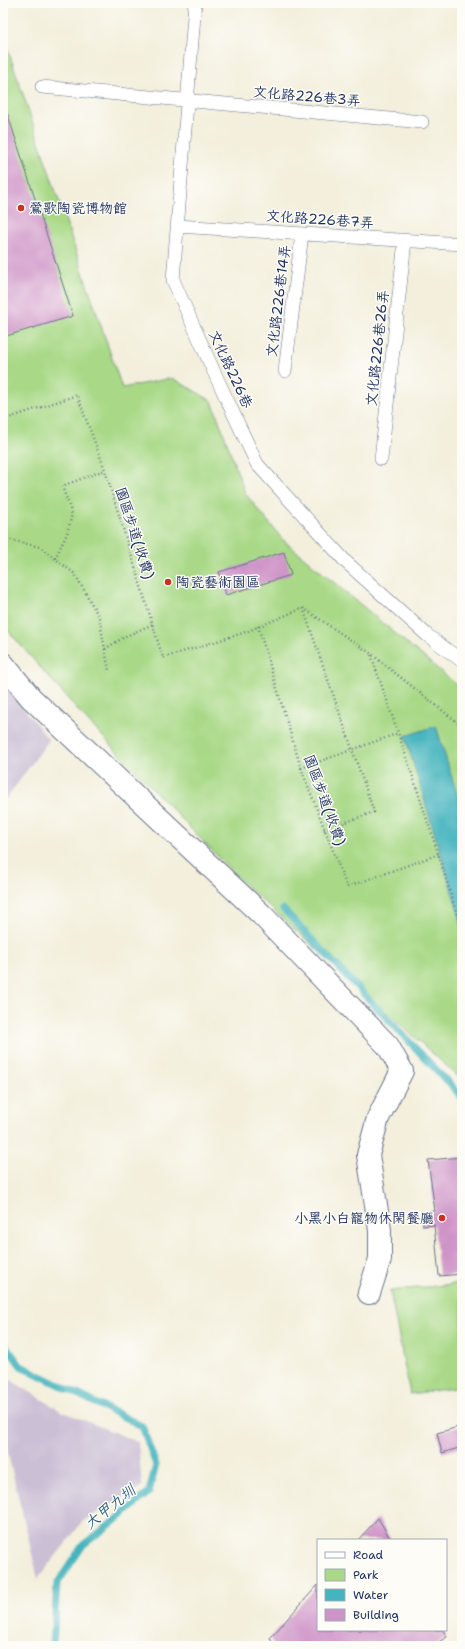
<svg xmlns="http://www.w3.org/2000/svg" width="465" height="1649" viewBox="0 0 465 1649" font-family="'Shantell Sans','LXGW WenKai TC',sans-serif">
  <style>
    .industrial { fill: #cbbfd5 }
    .green { fill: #a9d987; stroke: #628472 }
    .water { fill: #45b4be; stroke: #30728e }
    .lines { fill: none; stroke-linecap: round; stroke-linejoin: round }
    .stream { stroke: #45b4be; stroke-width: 7 }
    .building { fill: #ce93c7 }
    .service-casing { stroke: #67728a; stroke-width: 14 }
    .minor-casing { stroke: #67728a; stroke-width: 24 }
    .path { stroke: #67728a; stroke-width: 2.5; stroke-dasharray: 1 3; stroke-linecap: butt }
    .service { stroke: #fff; stroke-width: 13 }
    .minor { stroke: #fff; stroke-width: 22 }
    .poi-dot { fill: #c8321e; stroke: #fdfcf7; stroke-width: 1.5 }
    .labels { text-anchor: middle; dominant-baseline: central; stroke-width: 3; stroke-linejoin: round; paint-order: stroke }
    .street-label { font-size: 14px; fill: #1b2f5e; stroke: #fdfcf7 }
    .poi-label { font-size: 14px; fill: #1b2f5e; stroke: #fdfcf7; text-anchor: start }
    .water-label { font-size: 15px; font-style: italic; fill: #2a5e80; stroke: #fdfcf7 }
  </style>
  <rect width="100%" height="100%" fill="#fdfcf7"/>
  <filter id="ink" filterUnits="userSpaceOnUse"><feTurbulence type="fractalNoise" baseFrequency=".025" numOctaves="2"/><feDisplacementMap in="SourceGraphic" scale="8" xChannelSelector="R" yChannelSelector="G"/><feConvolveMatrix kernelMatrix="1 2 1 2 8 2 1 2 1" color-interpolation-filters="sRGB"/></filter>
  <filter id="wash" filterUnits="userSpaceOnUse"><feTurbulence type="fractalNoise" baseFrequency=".012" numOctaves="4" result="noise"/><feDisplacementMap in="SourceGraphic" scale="16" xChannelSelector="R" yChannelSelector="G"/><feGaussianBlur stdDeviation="0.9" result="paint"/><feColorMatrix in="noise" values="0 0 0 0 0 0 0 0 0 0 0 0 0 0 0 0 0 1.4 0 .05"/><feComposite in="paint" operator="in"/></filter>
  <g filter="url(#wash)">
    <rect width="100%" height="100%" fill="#f3efdc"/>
    <path class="industrial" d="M3 683 49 740 6 799 3 798Z
      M3 1375 59 1410 138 1442 142 1486 83 1521 38 1579 3 1433Z"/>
    <path class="green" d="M3 35 122 388 172 378 212 401 245 493 283 540 462 689V1080L242 882 83 716 3 625Z
      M462 1283V1387L410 1394 390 1291Z"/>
    <path class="water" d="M436 726 462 810V924L405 736Z"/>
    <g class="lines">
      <path class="stream" d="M283 909 462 1097
        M3 1342 21 1366 142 1426 156 1465 149 1492 124 1514 83 1545 57 1584 53 1646"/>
    </g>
    <g id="blocks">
      <path class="building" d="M3 100 73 316 3 337Z
        M284 552 291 575 226 595 219 572Z
        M462 1157V1274L439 1276 434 1225 423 1226 421 1212 435 1211 428 1160Z
        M462 1426V1447L442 1453 437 1433Z
        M378 1518 391 1540H358Z
        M318 1585V1630H443L447 1637 432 1646H274L270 1638Z"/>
    </g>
  </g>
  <g filter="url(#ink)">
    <use href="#blocks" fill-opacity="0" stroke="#67728a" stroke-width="1"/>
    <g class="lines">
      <g class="service-casing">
        <path id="service" d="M195 3 173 280 214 372 257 464 346 562 427 635 462 661
          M42 87 422 122
          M177 226 462 244
          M285 371 302 234
          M381 459 405 241"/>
      </g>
      <g class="minor-casing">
        <path id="minor" d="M3 664 31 698 262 915 388 1046 402 1071 378 1118 368 1155 380 1230V1259L369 1293"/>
      </g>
      <path class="path" d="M3 420 77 395 105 470 163 658 246 632 303 608 370 653 462 726
        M3 538 40 547 75 574 99 617 109 671
        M55 558 67 534 72 514 62 486 105 470
        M303 608 374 812 324 830
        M258 626 301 768 347 887 439 854
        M105 649 126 636 153 624
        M371 655C403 746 434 838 462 931
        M301 768 399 733"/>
      <use href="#service" class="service"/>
      <use href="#minor" class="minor"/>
    </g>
  </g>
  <g class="poi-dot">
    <circle cx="21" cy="208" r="4"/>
    <circle cx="168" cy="582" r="4"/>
    <circle cx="442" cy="1218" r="4"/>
  </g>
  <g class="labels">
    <g class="street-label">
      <text transform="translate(307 96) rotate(5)">文化路226巷3弄</text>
      <text transform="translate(320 219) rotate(4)">文化路226巷7弄</text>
      <text transform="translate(278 301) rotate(-83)">文化路226巷14弄</text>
      <text transform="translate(377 348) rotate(-84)">文化路226巷26弄</text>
      <text transform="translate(231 369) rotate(65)">文化路226巷</text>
      <text transform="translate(135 533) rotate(72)">園區步道(收費)</text>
      <text transform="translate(325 800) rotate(70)">園區步道(收費)</text>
    </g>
    <g class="poi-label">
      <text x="29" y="208">鶯歌陶瓷博物館</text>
      <text x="176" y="582">陶瓷藝術園區</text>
      <text x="434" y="1218" text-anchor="end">小黑小白寵物休閑餐廳</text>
    </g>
    <g class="water-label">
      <text transform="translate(110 1507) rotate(-39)">大甲九圳</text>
    </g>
  </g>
  <rect width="465" height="1649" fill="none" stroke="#fdfcf7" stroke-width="16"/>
  <rect x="317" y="1539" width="130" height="92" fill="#fdfcf7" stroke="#a3aaba"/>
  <rect x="325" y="1552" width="20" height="6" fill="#ffffff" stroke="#a3aaba"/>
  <text x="353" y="1559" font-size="12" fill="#1b2f5e">Road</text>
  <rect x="325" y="1569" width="20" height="12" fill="#a9d987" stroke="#a3aaba"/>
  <text x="353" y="1579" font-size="12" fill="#1b2f5e">Park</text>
  <rect x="325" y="1589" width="20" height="12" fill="#45b4be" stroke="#a3aaba"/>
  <text x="353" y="1599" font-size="12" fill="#1b2f5e">Water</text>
  <rect x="325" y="1609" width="20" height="12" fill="#ce93c7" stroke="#a3aaba"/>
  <text x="353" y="1619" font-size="12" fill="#1b2f5e">Building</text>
</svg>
